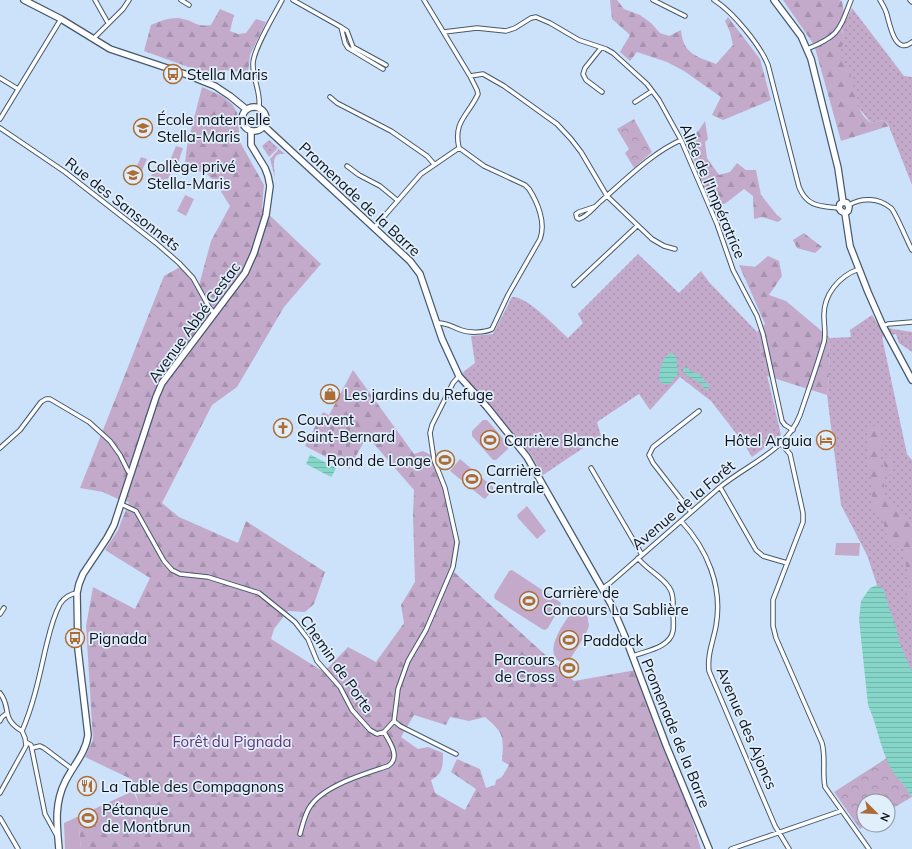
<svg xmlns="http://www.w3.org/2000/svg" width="912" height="849" viewBox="0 0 912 849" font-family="Mulish,sans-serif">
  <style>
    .grass { fill: url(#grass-dots) }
    .forest { fill: url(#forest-firs); fill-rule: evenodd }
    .cemetery { fill: url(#cemetery-stones) }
    .park { fill: url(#park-crowns) }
    .pitch { fill: #c3aacb }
    .water { fill: url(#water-rules) }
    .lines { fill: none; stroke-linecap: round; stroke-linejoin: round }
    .street-casing { stroke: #46586c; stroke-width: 5.5 }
    .secondary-casing { stroke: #46586c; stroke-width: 8 }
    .street { stroke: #fff; stroke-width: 3.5 }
    .secondary { stroke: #fff; stroke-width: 5.5 }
    .labels { text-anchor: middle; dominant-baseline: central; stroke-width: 3.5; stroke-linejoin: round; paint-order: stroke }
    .poi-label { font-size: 15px; fill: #0a1119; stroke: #e1eefc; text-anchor: start }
    .street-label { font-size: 15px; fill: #0a1119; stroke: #e1eefc }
    .park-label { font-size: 15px; fill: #633471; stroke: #e1eefc }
  </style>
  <defs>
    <pattern id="grass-dots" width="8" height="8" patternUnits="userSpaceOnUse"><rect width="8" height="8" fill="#c3aacb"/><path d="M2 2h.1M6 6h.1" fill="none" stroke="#a691ae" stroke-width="1.8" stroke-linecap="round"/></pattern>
    <pattern id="forest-firs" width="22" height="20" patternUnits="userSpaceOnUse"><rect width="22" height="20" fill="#c3aacb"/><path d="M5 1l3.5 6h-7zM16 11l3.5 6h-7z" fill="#a691ae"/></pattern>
    <pattern id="cemetery-stones" width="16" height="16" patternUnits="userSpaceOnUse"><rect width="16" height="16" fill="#c3aacb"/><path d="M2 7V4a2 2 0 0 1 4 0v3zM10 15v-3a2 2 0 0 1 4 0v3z" fill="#a691ae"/></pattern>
    <pattern id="park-crowns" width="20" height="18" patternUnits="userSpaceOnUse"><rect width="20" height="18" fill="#c3aacb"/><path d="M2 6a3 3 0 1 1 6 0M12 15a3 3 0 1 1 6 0" fill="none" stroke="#a691ae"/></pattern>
    <pattern id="water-rules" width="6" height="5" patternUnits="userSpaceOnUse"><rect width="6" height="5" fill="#86d5c9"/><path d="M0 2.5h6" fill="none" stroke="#72b6ac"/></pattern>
  </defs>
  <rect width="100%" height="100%" fill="#cce2fa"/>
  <path class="grass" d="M852 8 904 76 912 77V185L888 124 883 120 871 123 858 107 849 73 836 50 843 38 842 27Z
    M269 140 278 148 269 157 262 146Z
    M279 149 285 154C269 152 275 169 275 178L270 159Z
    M638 254 679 293 701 271 709 282 757 332 781 435 752 457 742 441 711 401 680 377 650 410 639 394 597 422 601 436 543 475 531 455 462 373 475 363 471 336 493 334 512 297C526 295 557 328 568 338L583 323 578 314Z
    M872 315 878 324 893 329 912 332V352L899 343 896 334 882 337 907 454 912 460V793L863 600 877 585 867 555 841 505 827 395C830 376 829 357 830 338L851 337 850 330Z"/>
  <path class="forest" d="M610 0H617L624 9 640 15 651 23 660 33 669 36 681 30C683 54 696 56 716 64L733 45 730 32 725 21 728 17 760 59 771 100 723 120 712 115 721 97 684 71 667 62 637 52 630 61 620 52 630 35 612 19Z
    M783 0H839L842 1 844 13 836 29 832 34 825 40 814 45Z
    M220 9 234 15 230 31 238 34 246 33 256 19 266 22 250 55 248 73 225 70 213 75 191 68 144 51 151 25C161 21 173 16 183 19 197 22 194 27 211 25Z
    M841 28 845 43 837 50C841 57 846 64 849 72 857 89 853 110 871 123L883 120 889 126 841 141 815 48 829 42Z
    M202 87 222 96 232 104 237 112 240 142 264 185 262 208 321 264 284 307 237 387 212 405 162 503 179 517 238 543 246 521 325 572 314 604 305 612 288 611 274 629 271 639 324 672 348 647 376 662 404 623 401 605 415 582 413 515 414 490 367 436 329 415 353 370 414 454 423 451 437 458 460 543 454 572 574 681 636 670 674 760 701 849H81L79 829 80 827 122 808 127 811 139 804 131 779 85 757 93 740 86 626 93 587 135 609 150 578 105 550 118 530 129 502 118 499 103 492 80 488 164 276 180 267 198 289 211 241 230 206 215 182 205 172 184 171 187 146ZM414 715 446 725 450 717 469 721 485 717C504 733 504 737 502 761L509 765 502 777 496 780 495 785 486 788 480 769 457 759 451 772 476 789 465 810 435 793 431 780C443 774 443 765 443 753L428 747 418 749 401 737Z
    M705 121 708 139 705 142 707 158 719 175 730 172 737 163 746 170H756L761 195 777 215 782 219 778 222 762 217 754 219 753 196 744 189 726 203 715 208 708 198 687 141 699 130Z
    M804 233 822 247 815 253 797 248 793 240Z
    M768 256 779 261 782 276 769 295 786 301 830 338C829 357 830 376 827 395L767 376 757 332 765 324 739 265 755 267Z
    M870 425 879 427 882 441 880 463 884 475V492L890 503 912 526 911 600 908 597 905 591 909 587 911 579 906 566 905 553 903 549 892 543 887 536 883 521 877 515 873 506 870 470 867 461 869 435 867 428Z
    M887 454C892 458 894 466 893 472L891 474H888C884 468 882 459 887 454Z"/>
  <path class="cemetery" d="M323 412 367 436 349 469 305 446Z"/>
  <path class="park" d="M634 119 652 152 634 168 625 153 629 149 617 129Z
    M887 758C893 773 904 783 912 797L888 811V801H864V825H866L860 829 834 792Z"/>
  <path class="pitch" d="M176 146 183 148 177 166 169 163Z
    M141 157 147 159 140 175 134 172Z
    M157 164 172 171 164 187 149 180Z
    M185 195 194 199 186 216 177 211Z
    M483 420H487L508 444V449L496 460H493L472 436V431Z
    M445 452 452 461 444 467 438 458Z
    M460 459 493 487V490L485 499 483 498 450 471Z
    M527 506 546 531 537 539 518 518 517 515Z
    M836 543H860L859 556 835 555Z
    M512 570 556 599 561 603 560 607 548 628 545 630 542 629 495 599 494 596 495 594 509 571Z
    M577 606 587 614 589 626 586 634 567 664C536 659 566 618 577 606Z
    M133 791 139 804 127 811 122 809 80 827 79 829 81 849H65L64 823Z"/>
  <path class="water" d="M672 353 676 356 678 374 670 384H662L659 379C660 370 662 355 672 353Z
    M687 367 692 372 699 374 709 386 708 390H706L698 381 691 378 683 372 684 368Z
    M310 455H311L336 468 332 476 331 477 306 464Z
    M877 585 883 589 896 628 900 644 912 672V797C906 786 896 778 890 767 880 747 877 725 868 705L859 619 861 601 870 588Z"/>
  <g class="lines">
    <g class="street-casing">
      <path id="street" d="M95 0 108 23
        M181 0 189 5
        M293 0 341 27 345 43 348 48 383 69
        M653 0 685 16
        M714 0C733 12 760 45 768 65L799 187C807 207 820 206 839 208
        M880 0C883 5 886 10 887 15 890 25 895 56 912 42
        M910 0 912 2
        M341 27 347 31 353 47 386 65
        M444 32 477 28 506 31 515 28 531 18 536 17 550 23 579 40 606 49 613 53 647 84 659 100 681 140 717 224 733 270 757 316 763 334 782 421 785 425 793 430
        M93 39 123 9 129 0
        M601 48 585 68 583 74 586 80 602 92
        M807 49C839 36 839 31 851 0
        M470 76 483 74 504 86 557 124 571 139 581 152 607 196 652 239 664 246 675 249
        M0 78 18 89
        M330 97 337 103 391 131 427 156 434 164
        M635 102 652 91
        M259 107C261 92 253 80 253 65 252 51 275 14 282 0
        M0 119 61 19
        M0 128 65 172 156 243 179 263 193 278 209 307 215 314
        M347 166 359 175 380 186 397 200
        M849 205C862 197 879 198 891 208 895 211 908 243 912 250
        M594 207 579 212 576 214 577 218 579 219C587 217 594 207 600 202 624 181 653 152 681 140
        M374 228 421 174 459 148C453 121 468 116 478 94L477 90 470 76 424 0
        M574 285 637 226
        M437 323C446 322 452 327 461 330 469 333 484 333 492 329L508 295 540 239C546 223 538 203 529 189L525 185 484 166 462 150 459 148
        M883 326 888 324 912 322
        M781 444 790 454 803 513V522L773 600V626L776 638 822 743C826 758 822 772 825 787L869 849
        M0 448 20 430 41 402 46 399H50L89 422 110 441 120 455 128 471 131 475
        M591 468 642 555
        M720 487 756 550 763 556 787 563
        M121 504 136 511 164 561 172 570 180 574 208 577 259 593 295 622 308 639 317 661 340 687 352 710 370 730 377 734 384 732
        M691 512 653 463 649 455 653 447 699 411
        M681 521C707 549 723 586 716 626 713 642 707 655 709 671L775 826 789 849
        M603 588 610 583 720 487C748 464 786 451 800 415 808 391 817 366 824 342 826 334 824 325 824 317 823 295 839 276 859 269
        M0 614 4 608
        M633 656C645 651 670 648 673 631 674 625 673 618 673 612 673 603 674 593 668 586 660 575 646 569 638 558
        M0 693C12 708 0 718 22 731
        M0 721 2 717 6 714
        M26 742 31 745 45 814 57 836
        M32 748 40 746 44 748 72 769
        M456 754 400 726 394 721 398 689 408 661 426 630 453 567 457 542 445 488 434 460 430 433 432 425 453 383 459 376
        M0 793 26 746 25 738 22 731C33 706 39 678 45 651 49 635 52 619 60 604 64 598 70 594 77 593
        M0 818 18 849
        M300 834C302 827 304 818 308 810 320 786 365 774 388 766 401 758 390 742 384 732L394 721
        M731 849 841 811"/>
    </g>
    <g class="secondary-casing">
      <path id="secondary" d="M24 0 61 19 110 49 185 74 215 86 230 96 246 109
        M774 0 801 36 811 59 838 168 843 202
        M242 119a12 12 0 1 1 24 0a12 12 0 1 1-24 0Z
        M264 126 410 261 420 274 442 339 459 376 487 407 527 457 611 604 626 639 666 745 709 849
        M843 202 847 203 849 207 848 211 845 213
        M843 202 840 204 839 208 841 211 845 213
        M845 213 850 246 868 292 883 326 912 380
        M59 849C57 826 54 804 65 782 72 767 86 753 88 735L78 649 77 593 79 584 83 574 107 538 114 525 156 397 162 383 245 273 254 253 266 215 270 186 268 176 265 168 251 145V131"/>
    </g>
    <use href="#street" class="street"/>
    <use href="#secondary" class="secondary"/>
  </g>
  <defs>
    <g id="bus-ring" transform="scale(1)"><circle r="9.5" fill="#e1eefc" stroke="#ac6d35" stroke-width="1.5"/><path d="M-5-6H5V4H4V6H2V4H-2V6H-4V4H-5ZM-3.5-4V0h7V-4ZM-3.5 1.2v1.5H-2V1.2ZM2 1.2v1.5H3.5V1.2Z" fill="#ac6d35"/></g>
    <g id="school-ring" transform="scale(1)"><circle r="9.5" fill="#e1eefc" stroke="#ac6d35" stroke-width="1.5"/><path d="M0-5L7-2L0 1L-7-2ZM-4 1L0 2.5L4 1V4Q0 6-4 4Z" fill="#ac6d35"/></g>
    <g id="shop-ring" transform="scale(1)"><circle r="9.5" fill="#e1eefc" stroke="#ac6d35" stroke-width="1.5"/><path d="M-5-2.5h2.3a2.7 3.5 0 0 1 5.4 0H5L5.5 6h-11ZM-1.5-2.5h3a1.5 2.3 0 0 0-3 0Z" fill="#ac6d35"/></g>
    <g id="church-ring" transform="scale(1)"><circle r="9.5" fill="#e1eefc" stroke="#ac6d35" stroke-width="1.5"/><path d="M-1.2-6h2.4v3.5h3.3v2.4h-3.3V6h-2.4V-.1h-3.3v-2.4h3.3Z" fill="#ac6d35"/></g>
    <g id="stadium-ring" transform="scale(1)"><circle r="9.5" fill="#e1eefc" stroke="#ac6d35" stroke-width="1.5"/><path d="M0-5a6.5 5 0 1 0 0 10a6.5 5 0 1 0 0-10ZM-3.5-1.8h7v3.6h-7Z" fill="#ac6d35"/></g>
    <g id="hotel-ring" transform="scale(1)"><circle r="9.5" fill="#e1eefc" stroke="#ac6d35" stroke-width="1.5"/><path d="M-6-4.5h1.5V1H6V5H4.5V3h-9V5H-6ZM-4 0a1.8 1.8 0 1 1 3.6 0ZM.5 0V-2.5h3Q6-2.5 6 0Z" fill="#ac6d35"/></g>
    <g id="restaurant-ring" transform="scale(1)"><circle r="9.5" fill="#e1eefc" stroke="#ac6d35" stroke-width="1.5"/><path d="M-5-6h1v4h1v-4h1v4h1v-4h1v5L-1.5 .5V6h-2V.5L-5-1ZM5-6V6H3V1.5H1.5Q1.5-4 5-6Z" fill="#ac6d35"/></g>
  </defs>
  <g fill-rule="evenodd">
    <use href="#bus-ring" x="173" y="74"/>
    <use href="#school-ring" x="143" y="128"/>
    <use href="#school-ring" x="133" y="175"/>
    <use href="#shop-ring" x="330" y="394"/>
    <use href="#church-ring" x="283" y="428"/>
    <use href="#stadium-ring" x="490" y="440"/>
    <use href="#hotel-ring" x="826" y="440"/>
    <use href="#stadium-ring" x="445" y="460"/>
    <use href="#stadium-ring" x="472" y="479"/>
    <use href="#stadium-ring" x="529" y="601"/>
    <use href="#bus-ring" x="75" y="638"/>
    <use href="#stadium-ring" x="569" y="640"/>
    <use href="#stadium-ring" x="569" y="668"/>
    <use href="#restaurant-ring" x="87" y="786"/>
    <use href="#stadium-ring" x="88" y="818"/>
  </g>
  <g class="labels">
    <g class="poi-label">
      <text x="187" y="74">Stella Maris</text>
      <text x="157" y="119">École maternelle<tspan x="157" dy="17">Stella-Maris</tspan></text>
      <text x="147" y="166">Collège privé<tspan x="147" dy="17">Stella-Maris</tspan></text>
      <text x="344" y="394">Les jardins du Refuge</text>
      <text x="297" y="419">Couvent<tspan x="297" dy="17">Saint-Bernard</tspan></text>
      <text x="504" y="440">Carrière Blanche</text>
      <text x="812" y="440" text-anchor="end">Hôtel Arguia</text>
      <text x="431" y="460" text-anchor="end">Rond de Longe</text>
      <text x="486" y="470">Carrière<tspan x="486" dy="17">Centrale</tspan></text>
      <text x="543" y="592">Carrière de<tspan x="543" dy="17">Concours La Sablière</tspan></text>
      <text x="89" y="638">Pignada</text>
      <text x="583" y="640">Paddock</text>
      <text x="555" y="659" text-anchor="end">Parcours<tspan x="555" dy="17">de Cross</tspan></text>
      <text x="101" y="786">La Table des Compagnons</text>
      <text x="102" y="809">Pétanque<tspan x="102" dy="17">de Montbrun</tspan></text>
    </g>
    <g class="street-label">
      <text transform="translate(713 191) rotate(67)">Allée de l'Impératrice</text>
      <text transform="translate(360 199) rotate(43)">Promenade de la Barre</text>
      <text transform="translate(123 204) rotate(38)">Rue des Sansonnets</text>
      <text transform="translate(194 322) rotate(-54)">Avenue Abbé Cestac</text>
      <text transform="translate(683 505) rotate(-40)">Avenue de la Forêt</text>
      <text transform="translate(337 664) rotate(55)">Chemin de Porte</text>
      <text transform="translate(747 728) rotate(67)">Avenue des Ajoncs</text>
      <text transform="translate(676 733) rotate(68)">Promenade de la Barre</text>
    </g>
    <g class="park-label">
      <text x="232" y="741">Forêt du Pignada</text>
    </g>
  </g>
  <g transform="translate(876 813) rotate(114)"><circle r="19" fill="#e1eefc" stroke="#8b96a1"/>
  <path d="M0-3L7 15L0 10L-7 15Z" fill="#ac6d35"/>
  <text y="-6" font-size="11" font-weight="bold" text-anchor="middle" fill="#0a1119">N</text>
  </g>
</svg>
